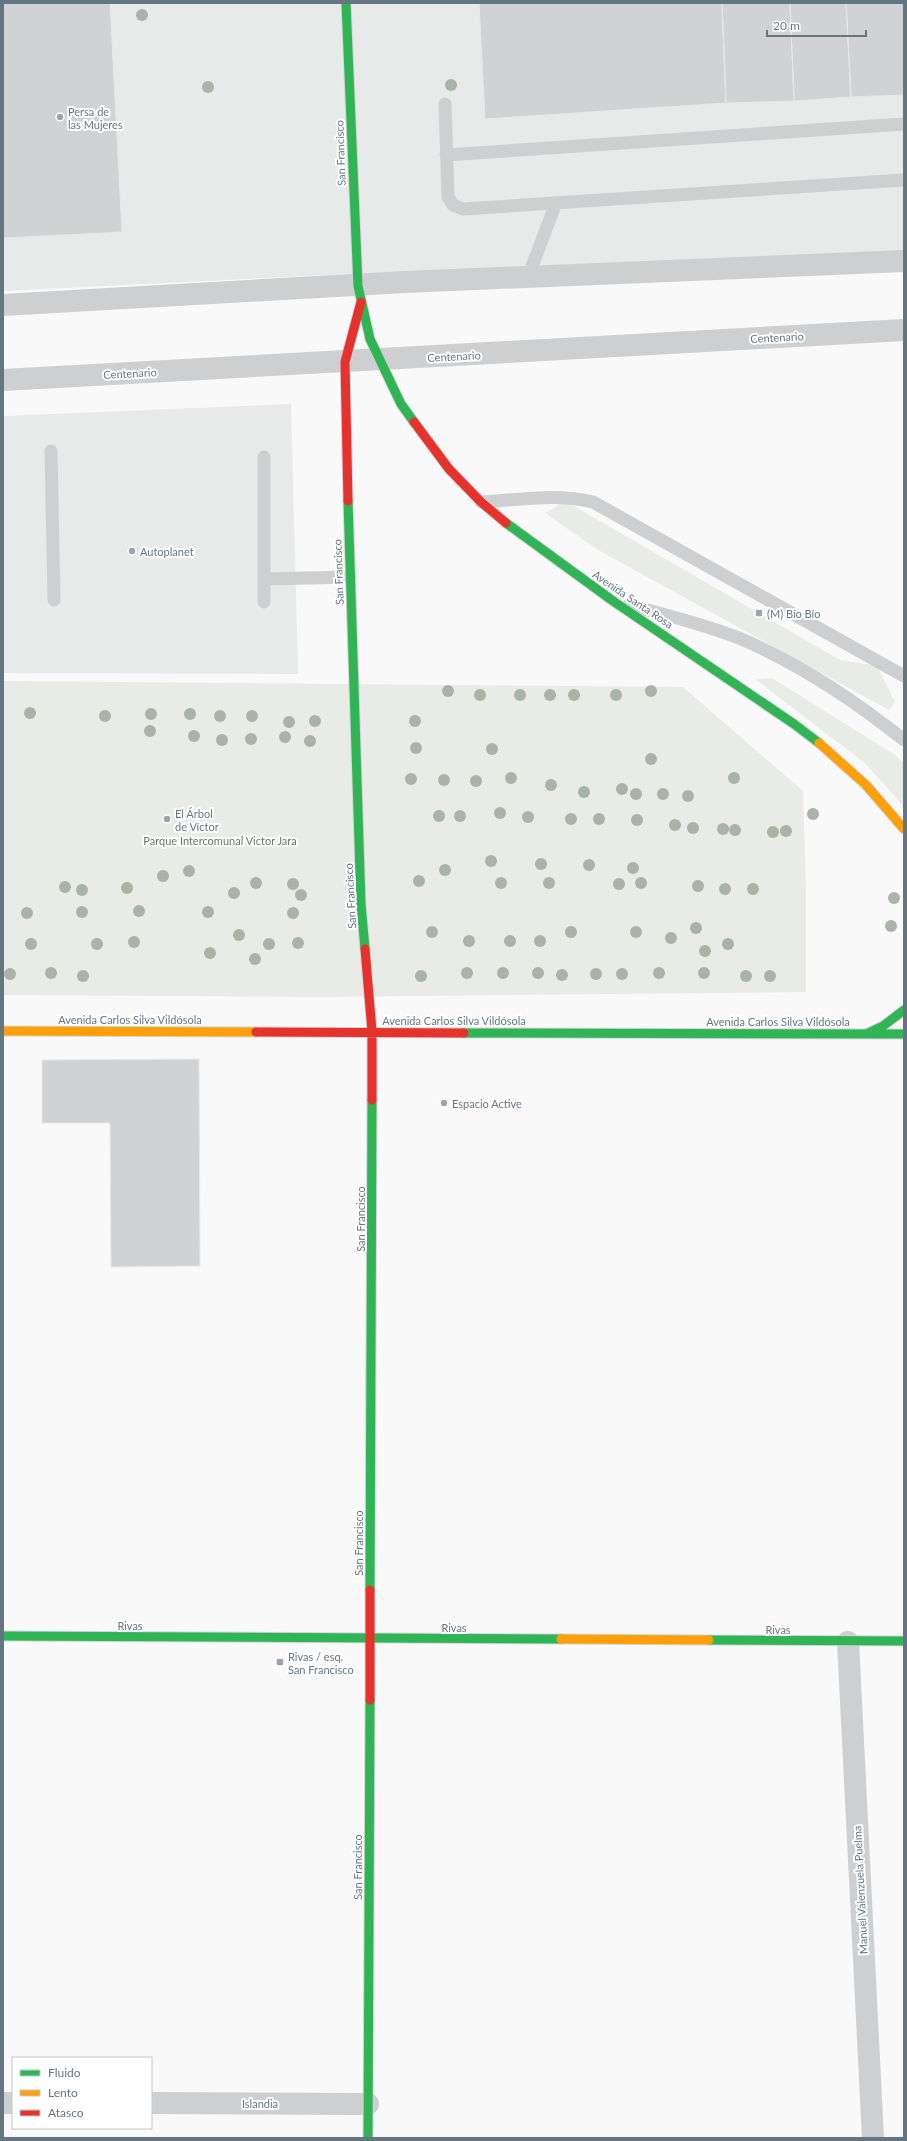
<svg xmlns="http://www.w3.org/2000/svg" width="907" height="2141" viewBox="0 0 907 2141" font-family="Lato,sans-serif">
  <style>
    .built { fill: #e8e9e9 }
    .green { fill: #e8ebe6 }
    .building { fill: #d0d2d3; stroke: #e8e8e8 }
    .lines { fill: none; stroke-linecap: round; stroke-linejoin: round }
    .fast-casing { stroke: #d5d6d7; stroke-width: 11 }
    .slow-casing { stroke: #d5d6d7; stroke-width: 11 }
    .jam-casing { stroke: #d5d6d7; stroke-width: 11 }
    .lane { stroke: #cecfd0; stroke-width: 13 }
    .street { stroke: #cecfd0; stroke-width: 22 }
    .fast { stroke: #30b455; stroke-width: 9 }
    .slow { stroke: #ff9f0a; stroke-width: 9 }
    .jam { stroke: #e5322d; stroke-width: 9 }
    .tree { fill: #a9b3a7 }
    .poi-dot { fill: #99a4ac; stroke: #fff; stroke-width: 1.5 }
    .labels { text-anchor: middle; dominant-baseline: central; stroke-width: 4; stroke-linejoin: round; paint-order: stroke }
    .poi-label { font-size: 11px; fill: #657683; stroke: #fff; text-anchor: start }
    .street-label { font-size: 11px; fill: #657683; stroke: #fff }
    .park-label { font-size: 11px; fill: #687a64; stroke: #fff }
  </style>
  <rect width="100%" height="100%" fill="#f9f9f9"/>
  <path class="built" d="M3 3H904V251L327 275 3 291Z
    M291 404 298 674 3 673V416Z"/>
  <path class="green" d="M565 501 840 660 877 666 895 702 889 710 598 550 545 513Z
    M772 678 895 755 904 763V807L866 764 755 679Z
    M3 681 683 687 803 791 806 890V992L322 997 3 995Z"/>
  <path class="building" d="M3 3H110L122 232 3 238Z
    M479 3H722L726 103 485 119Z
    M722 3H790L794 101 726 103Z
    M790 3H846L851 97 794 101Z
    M846 3H904V95L851 97Z
    M199 1059 200 1266 111 1267 110 1123H42V1060Z"/>
  <g class="lines">
    <g class="fast-casing">
      <path id="fast" d="M346 3 358 286 370 339 401 404 414 422
        M348 501 361 904 365 949
        M506 523 613 601 794 724 819 743
        M464 1033 904 1034
        M868 1033 883 1026 904 1010
        M370 1590 372 1100
        M3 1636 561 1639
        M709 1640 904 1641
        M368 2138 370 1700"/>
    </g>
    <g class="slow-casing">
      <path id="slow" d="M819 743 866 785 904 829
        M3 1031 256 1032
        M561 1639 709 1640"/>
    </g>
    <g class="jam-casing">
      <path id="jam" d="M414 422 449 469 481 502 506 523
        M348 501 345 362 361 302
        M365 949 372 1031V1100
        M256 1032 464 1033
        M370 1700V1590"/>
    </g>
    <path class="lane" d="M445 104 448 197 453 205 463 209 904 180
      M446 155 904 124
      M528 277 556 203
      M51 451 54 600
      M264 457V602
      M481 502C518 500 557 493 593 502L904 676
      M265 579 350 577
      M629 605C666 615 703 624 739 638 798 663 854 700 904 740"/>
    <path class="street" d="M3 305 405 282 904 261
      M3 380 904 330
      M848 1642 873 2138
      M3 2103H13
      M151 2103 368 2104"/>
    <use href="#fast" class="fast"/>
    <use href="#slow" class="slow"/>
    <use href="#jam" class="jam"/>
  </g>
  <g class="tree">
    <circle cx="142" cy="15" r="6"/>
    <circle cx="451" cy="85" r="6"/>
    <circle cx="208" cy="87" r="6"/>
    <circle cx="448" cy="691" r="6"/>
    <circle cx="651" cy="691" r="6"/>
    <circle cx="480" cy="695" r="6"/>
    <circle cx="520" cy="695" r="6"/>
    <circle cx="550" cy="695" r="6"/>
    <circle cx="574" cy="695" r="6"/>
    <circle cx="616" cy="695" r="6"/>
    <circle cx="30" cy="713" r="6"/>
    <circle cx="151" cy="714" r="6"/>
    <circle cx="190" cy="714" r="6"/>
    <circle cx="105" cy="716" r="6"/>
    <circle cx="220" cy="716" r="6"/>
    <circle cx="252" cy="716" r="6"/>
    <circle cx="315" cy="721" r="6"/>
    <circle cx="415" cy="721" r="6"/>
    <circle cx="289" cy="722" r="6"/>
    <circle cx="150" cy="731" r="6"/>
    <circle cx="194" cy="736" r="6"/>
    <circle cx="285" cy="737" r="6"/>
    <circle cx="251" cy="739" r="6"/>
    <circle cx="222" cy="740" r="6"/>
    <circle cx="310" cy="741" r="6"/>
    <circle cx="416" cy="748" r="6"/>
    <circle cx="492" cy="749" r="6"/>
    <circle cx="651" cy="759" r="6"/>
    <circle cx="511" cy="778" r="6"/>
    <circle cx="734" cy="778" r="6"/>
    <circle cx="411" cy="779" r="6"/>
    <circle cx="444" cy="780" r="6"/>
    <circle cx="476" cy="781" r="6"/>
    <circle cx="551" cy="785" r="6"/>
    <circle cx="622" cy="789" r="6"/>
    <circle cx="584" cy="792" r="6"/>
    <circle cx="636" cy="794" r="6"/>
    <circle cx="663" cy="794" r="6"/>
    <circle cx="688" cy="796" r="6"/>
    <circle cx="500" cy="813" r="6"/>
    <circle cx="813" cy="814" r="6"/>
    <circle cx="439" cy="816" r="6"/>
    <circle cx="460" cy="816" r="6"/>
    <circle cx="528" cy="817" r="6"/>
    <circle cx="571" cy="819" r="6"/>
    <circle cx="599" cy="819" r="6"/>
    <circle cx="637" cy="820" r="6"/>
    <circle cx="675" cy="825" r="6"/>
    <circle cx="693" cy="828" r="6"/>
    <circle cx="723" cy="829" r="6"/>
    <circle cx="735" cy="830" r="6"/>
    <circle cx="786" cy="831" r="6"/>
    <circle cx="773" cy="832" r="6"/>
    <circle cx="491" cy="861" r="6"/>
    <circle cx="541" cy="864" r="6"/>
    <circle cx="589" cy="865" r="6"/>
    <circle cx="633" cy="868" r="6"/>
    <circle cx="445" cy="870" r="6"/>
    <circle cx="189" cy="871" r="6"/>
    <circle cx="163" cy="876" r="6"/>
    <circle cx="419" cy="881" r="6"/>
    <circle cx="256" cy="883" r="6"/>
    <circle cx="501" cy="883" r="6"/>
    <circle cx="549" cy="883" r="6"/>
    <circle cx="641" cy="883" r="6"/>
    <circle cx="293" cy="884" r="6"/>
    <circle cx="619" cy="884" r="6"/>
    <circle cx="698" cy="886" r="6"/>
    <circle cx="65" cy="887" r="6"/>
    <circle cx="127" cy="888" r="6"/>
    <circle cx="725" cy="889" r="6"/>
    <circle cx="753" cy="889" r="6"/>
    <circle cx="82" cy="890" r="6"/>
    <circle cx="234" cy="893" r="6"/>
    <circle cx="301" cy="895" r="6"/>
    <circle cx="894" cy="898" r="6"/>
    <circle cx="139" cy="911" r="6"/>
    <circle cx="82" cy="912" r="6"/>
    <circle cx="208" cy="912" r="6"/>
    <circle cx="27" cy="913" r="6"/>
    <circle cx="293" cy="913" r="6"/>
    <circle cx="891" cy="926" r="6"/>
    <circle cx="696" cy="928" r="6"/>
    <circle cx="432" cy="932" r="6"/>
    <circle cx="571" cy="932" r="6"/>
    <circle cx="636" cy="932" r="6"/>
    <circle cx="239" cy="935" r="6"/>
    <circle cx="671" cy="938" r="6"/>
    <circle cx="469" cy="941" r="6"/>
    <circle cx="510" cy="941" r="6"/>
    <circle cx="540" cy="941" r="6"/>
    <circle cx="134" cy="942" r="6"/>
    <circle cx="298" cy="943" r="6"/>
    <circle cx="31" cy="944" r="6"/>
    <circle cx="97" cy="944" r="6"/>
    <circle cx="269" cy="944" r="6"/>
    <circle cx="728" cy="944" r="6"/>
    <circle cx="705" cy="951" r="6"/>
    <circle cx="210" cy="953" r="6"/>
    <circle cx="255" cy="959" r="6"/>
    <circle cx="51" cy="973" r="6"/>
    <circle cx="467" cy="973" r="6"/>
    <circle cx="503" cy="973" r="6"/>
    <circle cx="538" cy="973" r="6"/>
    <circle cx="659" cy="973" r="6"/>
    <circle cx="704" cy="973" r="6"/>
    <circle cx="10" cy="974" r="6"/>
    <circle cx="596" cy="974" r="6"/>
    <circle cx="622" cy="974" r="6"/>
    <circle cx="562" cy="975" r="6"/>
    <circle cx="83" cy="976" r="6"/>
    <circle cx="421" cy="976" r="6"/>
    <circle cx="746" cy="976" r="6"/>
    <circle cx="770" cy="976" r="6"/>
  </g>
  <g class="poi-dot">
    <circle cx="60" cy="117" r="4"/>
    <circle cx="132" cy="551" r="4"/>
    <rect x="755" y="609" width="8" height="8" rx="2"/>
    <circle cx="167" cy="819" r="4"/>
    <circle cx="444" cy="1103" r="4"/>
    <rect x="276" y="1658" width="8" height="8" rx="2"/>
  </g>
  <g class="labels">
    <g class="poi-label">
      <text x="68" y="111">Persa de<tspan x="68" dy="13">las Mujeres</tspan></text>
      <text x="140" y="551">Autoplanet</text>
      <text x="767" y="613">(M) Bío Bío</text>
      <text x="175" y="813">El Árbol<tspan x="175" dy="13">de Víctor</tspan></text>
      <text x="452" y="1103">Espacio Active</text>
      <text x="288" y="1656">Rivas / esq.<tspan x="288" dy="13">San Francisco</tspan></text>
    </g>
    <g class="street-label">
      <text transform="translate(340 153) rotate(-92)">San Francisco</text>
      <text transform="translate(777 337) rotate(-3)">Centenario</text>
      <text transform="translate(454 356) rotate(-3)">Centenario</text>
      <text transform="translate(130 373) rotate(-3)">Centenario</text>
      <text transform="translate(338 572) rotate(-92)">San Francisco</text>
      <text transform="translate(633 599) rotate(34)">Avenida Santa Rosa</text>
      <text transform="translate(350 896) rotate(-93)">San Francisco</text>
      <text x="130" y="1019">Avenida Carlos Silva Vildósola</text>
      <text x="454" y="1020">Avenida Carlos Silva Vildósola</text>
      <text x="778" y="1021">Avenida Carlos Silva Vildósola</text>
      <text transform="translate(360 1219) rotate(-90)">San Francisco</text>
      <text transform="translate(358 1543) rotate(-90)">San Francisco</text>
      <text x="130" y="1625">Rivas</text>
      <text x="454" y="1627">Rivas</text>
      <text x="778" y="1629">Rivas</text>
      <text transform="translate(357 1867) rotate(-90)">San Francisco</text>
      <text transform="translate(860 1890) rotate(-93)">Manuel Valenzuela Puelma</text>
      <text x="260" y="2103">Islandia</text>
    </g>
    <g class="park-label">
      <text x="220" y="840">Parque Intercomunal Victor Jara</text>
    </g>
  </g>
  <rect width="907" height="2141" fill="none" stroke="#657683" stroke-width="8"/>
  <rect x="12" y="2057" width="140" height="72" fill="#ffffff" stroke="#c1c8cd"/>
  <rect x="20" y="2070" width="20" height="6" fill="#30b455" stroke="#c1c8cd"/>
  <text x="48" y="2077" font-size="12" fill="#657683">Fluido</text>
  <rect x="20" y="2090" width="20" height="6" fill="#ff9f0a" stroke="#c1c8cd"/>
  <text x="48" y="2097" font-size="12" fill="#657683">Lento</text>
  <rect x="20" y="2110" width="20" height="6" fill="#e5322d" stroke="#c1c8cd"/>
  <text x="48" y="2117" font-size="12" fill="#657683">Atasco</text>
  <path d="M767 30v6h99v-6" fill="none" stroke="#657683" stroke-width="2"/>
  <text x="773" y="30" font-size="12" fill="#657683" stroke="#ffffff" stroke-width="3" paint-order="stroke">20 m</text>
</svg>
